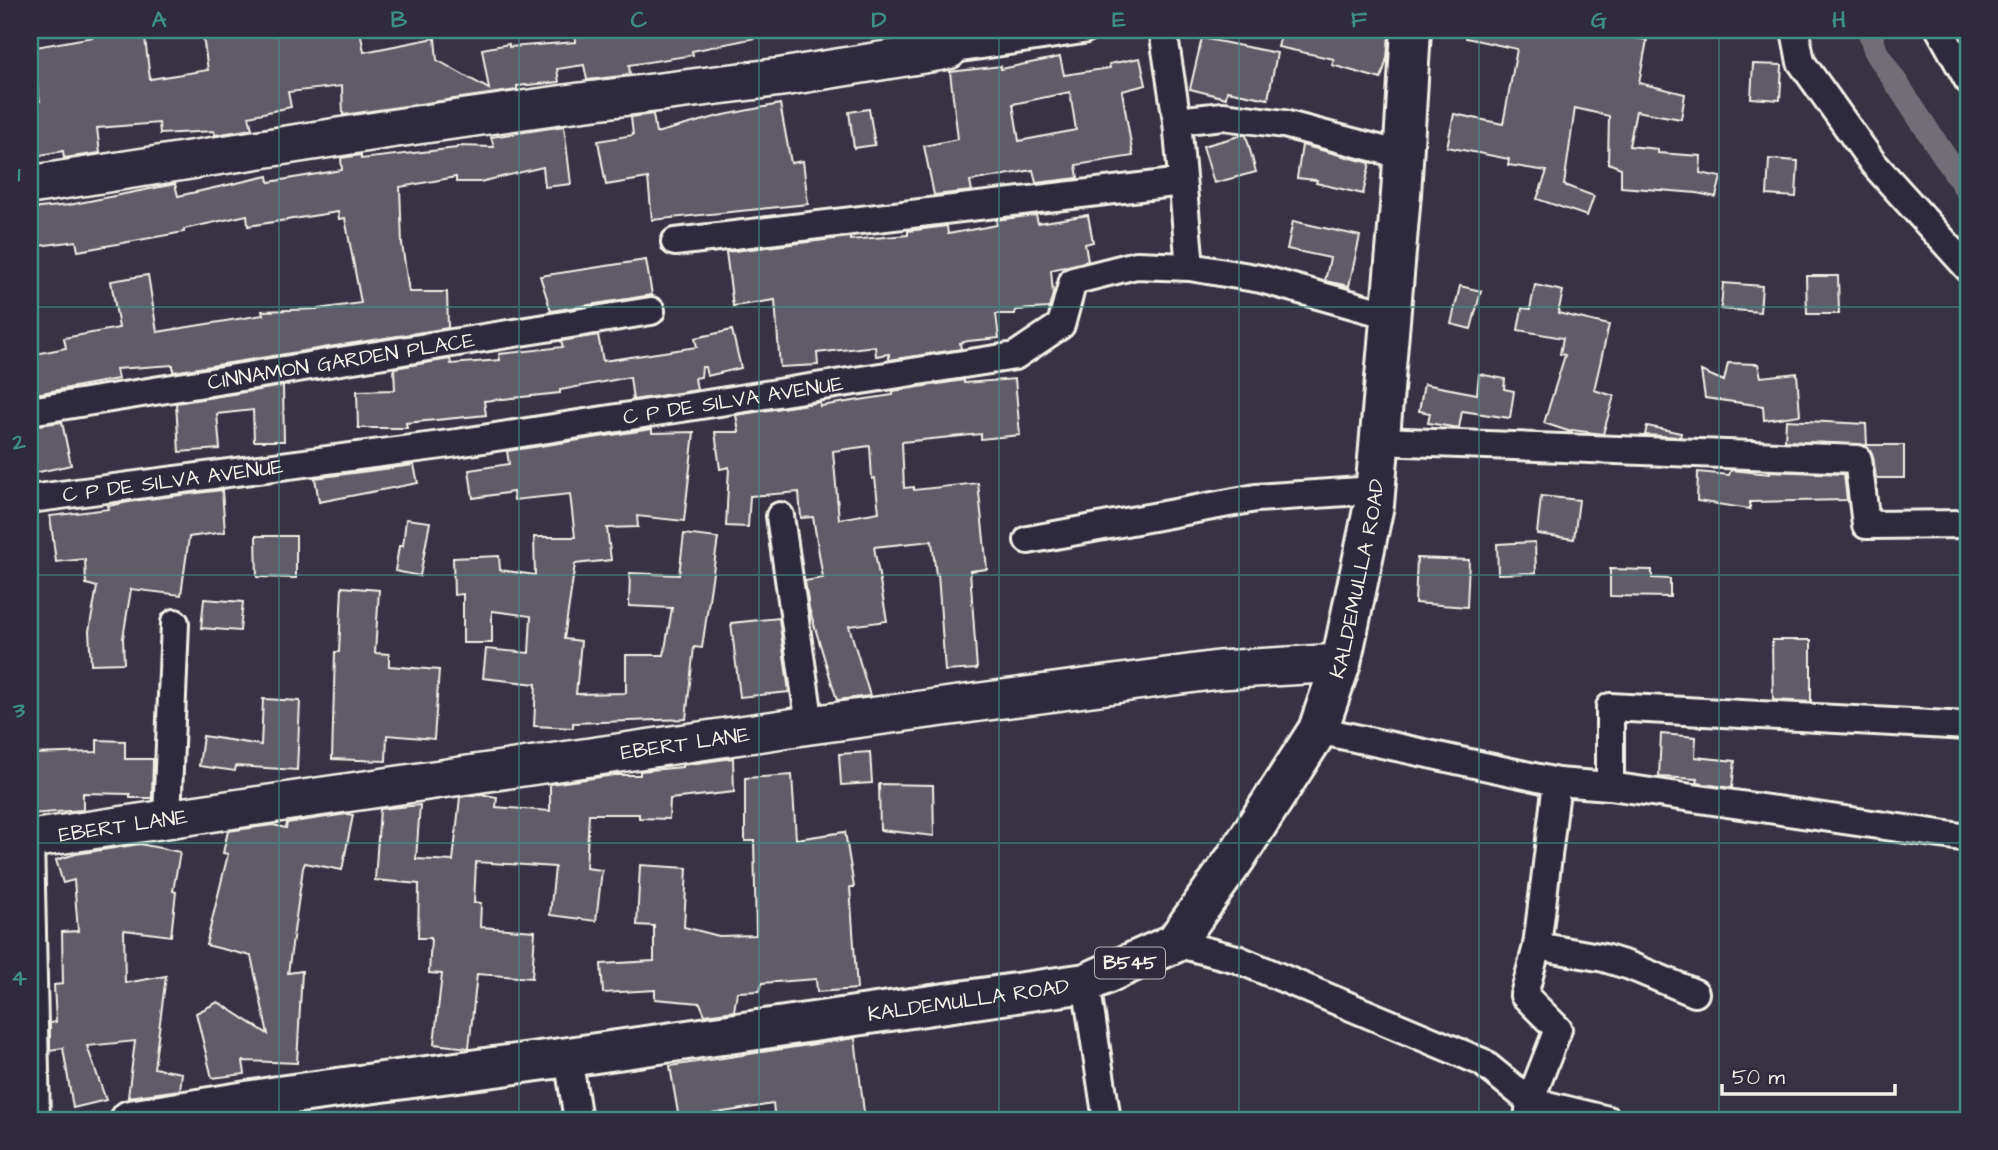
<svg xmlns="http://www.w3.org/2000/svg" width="1998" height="1150" viewBox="0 0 1998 1150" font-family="'Architects Daughter',sans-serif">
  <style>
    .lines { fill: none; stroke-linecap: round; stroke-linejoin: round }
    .canal { stroke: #726e77; stroke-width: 24 }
    .building { fill: #5f5c67; stroke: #f4f1e8; stroke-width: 2; fill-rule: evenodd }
    .street-casing { stroke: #f4f1e8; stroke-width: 32 }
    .secondary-casing { stroke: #f4f1e8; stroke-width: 42 }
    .primary-casing { stroke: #f4f1e8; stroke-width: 44 }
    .street { stroke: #2f2a3d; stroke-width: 26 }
    .secondary { stroke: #2f2a3d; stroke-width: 37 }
    .primary { stroke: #2f2a3d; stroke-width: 38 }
    .grid { fill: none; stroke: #3d8f86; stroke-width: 2; stroke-opacity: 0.55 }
    .labels { text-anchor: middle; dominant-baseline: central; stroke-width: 7; stroke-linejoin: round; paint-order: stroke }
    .shield { fill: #2f2a3d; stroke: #b9b5b5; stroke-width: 2 }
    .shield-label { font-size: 19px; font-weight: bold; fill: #f4f1e8 }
    .street-label { font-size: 21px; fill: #f4f1e8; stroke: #2f2a3d }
    .neatline { fill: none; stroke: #3d8f86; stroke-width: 2.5 }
    .grid-label { font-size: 23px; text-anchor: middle; font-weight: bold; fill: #3d8f86 }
  </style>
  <rect width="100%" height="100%" fill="#373244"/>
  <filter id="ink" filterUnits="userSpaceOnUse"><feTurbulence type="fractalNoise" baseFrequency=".0143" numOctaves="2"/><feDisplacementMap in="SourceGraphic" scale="14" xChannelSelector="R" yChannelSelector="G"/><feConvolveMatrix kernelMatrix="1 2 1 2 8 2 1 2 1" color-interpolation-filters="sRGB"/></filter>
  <g filter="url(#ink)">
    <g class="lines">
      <path class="canal" d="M1869 30 1876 52 1968 192"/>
    </g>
    <path class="building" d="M91 30H144L150 79 208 70 202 30H360L364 52 435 38 437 60 489 89 482 49 509 44V47L576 42 575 30H754L755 38 692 51 693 55 629 65 630 75 587 80 584 65 557 69 559 82 517 86V90L343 115 342 86 288 92 291 107 249 116 252 129 215 135 214 131 160 134 159 123 97 128 100 153 64 158 63 151 30 157V104L40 101 30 48 93 37Z
      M1282 30H1372L1389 35 1387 58 1381 79 1332 65 1334 59 1278 47Z
      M1467 30H1587L1647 40 1639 83 1685 94 1681 119 1636 111 1629 146 1658 149V153L1701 156 1700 173 1721 177 1716 197 1697 193 1621 187V168L1608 163 1609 116 1575 108 1564 185 1594 196 1587 216 1537 199 1547 171 1508 165 1509 159 1447 147 1454 114 1503 124 1517 49 1466 38Z
      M1202 38 1277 53 1268 99 1227 91 1226 98 1190 89Z
      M1060 57 1064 75 1110 68 1109 64 1140 58 1146 85 1122 91 1133 156 1076 165 1078 178 1036 183 1033 170 970 181 972 191 934 195 924 146 958 139 950 72 1001 66V69ZM1070 92 1076 130 1019 141 1013 104Z
      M1753 64 1782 65 1780 100 1751 98Z
      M780 104 791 163 803 161 808 204 652 220 648 178 606 185 598 141 633 135 631 117 653 114 656 133 719 116Z
      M869 109 875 145 854 148 849 112Z
      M564 126 571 184 545 187 543 167 480 182H456V177L400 187 402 244 409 292H447L448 328 173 372V365L116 369 118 379 30 395V355L66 348 64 338 119 328 111 281 148 275 157 332 263 315 262 311 318 309 361 303 345 218 339 219 338 212 248 226 247 215 184 229V232L78 251 76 241 30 247V209L69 205 175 184 178 196 268 176 269 182 342 170 341 158 361 155V159L457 148V146L494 147 491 137Z
      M1243 135H1246L1256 172 1214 183 1203 146Z
      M1302 145 1370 163 1363 194 1316 183 1317 180 1297 178Z
      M1769 159 1798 161 1796 197 1767 195Z
      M1036 215 1038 223 1088 215 1093 242 1085 244 1088 261 1051 270 1053 294 1049 308 1016 310 1015 314H996L999 338 968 341 960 343 961 349 889 360V354L876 356 875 346 817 353 818 365 780 367 775 300 733 306 726 252 850 237V240L908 235V231L947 226 948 234 997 225 996 220Z
      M1293 221 1360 236 1349 286 1325 281 1330 258 1287 249Z
      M646 260 652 295 551 311 540 276Z
      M1806 276H1838L1839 314H1807Z
      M1723 283 1762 286 1760 312 1721 309Z
      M1535 285 1563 291 1558 313 1609 325 1594 390 1614 396 1603 434 1572 430 1571 432 1544 423 1565 355 1560 354 1563 338 1518 330 1522 308 1530 309Z
      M1460 286 1481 291 1471 329 1451 324Z
      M732 330 741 368 707 376 705 367H702L701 377 695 378 697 390 633 400 630 377 560 390V393L484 401 486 415 406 423 407 428H358L357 391 395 390 394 368 450 359 451 364 500 360 499 354 563 347 561 341 598 335 603 361 697 347 695 338Z
      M1728 363 1758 364 1761 377 1797 373 1800 415 1764 420 1763 406 1705 398 1701 371 1724 381Z
      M1479 374 1505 379 1504 389 1514 391 1510 418 1462 411 1459 428 1428 423 1430 413 1419 411 1424 384 1477 394Z
      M1015 379 1020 435 981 439V434L902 442 904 488 914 487V490L978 483 987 569 970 571 977 669 945 671 938 574 936 575 932 541 874 547 887 621 849 626 870 696 837 700 809 608 805 581 823 578 813 517 801 518 799 492 750 496 748 527 726 526 729 467 720 469 715 432H739L736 415 820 402V406L893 395V391L964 380V383ZM870 446 872 479 875 478 879 512 839 519 833 451Z
      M283 386 284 441H254L253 410 217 414 220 449 179 452 176 403Z
      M1786 420 1866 424 1867 445H1904V478H1876L1873 457 1865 445 1785 441Z
      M62 422 71 465 30 474V426Z
      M1647 426 1681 433 1680 437 1645 435Z
      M652 429V433L694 432 684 521 637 516 638 527 607 528 611 560 575 564 564 639 581 641 576 694 626 693V655H664L672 608 629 606 630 573 679 575 684 534 718 538 702 648 694 647 686 719 573 723V728L534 726 536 684 483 678 486 649 529 653 531 616 492 611V643H463V594L454 595 453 558 499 556 500 570 535 575 534 537H575L570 494 514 500 513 492 473 498 469 470 509 464 507 451Z
      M414 465 418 483 319 502 315 478Z
      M1731 470 1770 474V471L1844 474 1847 500 1750 502V509L1697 501 1698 472 1729 475Z
      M222 490 225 532 189 537 181 595 131 589 123 638 124 663 91 664 89 631 97 587 86 584 85 559 56 562 50 516 109 509 108 506 140 500Z
      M1541 496 1579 500 1574 539 1537 534Z
      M406 519 430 522 420 576 395 571 399 546H403Z
      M256 536H296V578L257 577Z
      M1535 542 1536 573 1498 574 1497 544Z
      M1417 558 1469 560 1467 607 1415 603Z
      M1610 569 1652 570V578L1670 579V597L1610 596Z
      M342 587 379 590 375 653 389 654V666L439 670 434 739 387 735 386 761 332 759 335 652H339Z
      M204 599 243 602 240 631 201 628Z
      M779 618 789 692 740 697 731 623Z
      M1772 640H1811V702L1773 700Z
      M263 699 300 701 297 770 236 766 235 771 199 766 203 736 261 745Z
      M1661 734 1696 737 1695 757 1735 761 1732 788 1697 783 1698 779 1659 777Z
      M97 740 125 741V759H153L152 798H130V794L83 793V810L30 814V754L97 752Z
      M870 752 872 783 841 785 839 754Z
      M733 758 734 792 670 799 669 819 639 818V814H589L586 868 602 870 596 921 550 915 555 867 476 862 474 903H481L480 927 535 931 532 978 477 974 469 1048 434 1044 442 974 429 973 431 938H418L419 884 375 880 380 809 420 805 416 859 453 861 460 797 480 794 497 797 496 807 550 811V784L615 775H640V771L682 767V765Z
      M792 775 796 839 845 832 854 887H850L857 989 817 992 816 979 762 983 760 991 737 992 734 1011 705 1015 700 1003 655 999V990L603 993 601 964 654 961V926L637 925 640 865 687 868 684 927 719 936 756 935 754 841H745V778Z
      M879 784 933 785 934 836 880 830Z
      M347 814 353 815 342 870 305 863 303 868 288 973 302 971 297 1063 243 1061 245 1074 212 1078 196 1013 218 1002 268 1034 251 956 206 945 228 854 223 853 228 831 273 825 286 828 287 823Z
      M140 844 180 852 173 891 176 892 171 936 124 930 125 983 166 976 154 1068 182 1073 180 1090 128 1097 135 1041 87 1046 106 1100 73 1108 63 1048 50 1050V1023L56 1022 54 985 63 984 62 932 78 931 74 880 63 883 56 860 76 854Z
      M855 1038 865 1120H775L773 1104 679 1119 670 1066Z"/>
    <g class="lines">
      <g class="street-casing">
        <g id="street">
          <path d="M1163 30 1177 121"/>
          <path d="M1795 30 1801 62 1873 163 1968 268"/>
          <path d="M1940 30 1968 80"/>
          <path d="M948 50 1083 30"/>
          <path d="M675 242 1182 182"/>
          <path d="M1190 267 1177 121 1223 116 1284 124 1402 155"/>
          <path id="s1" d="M30 411 651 311"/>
          <path d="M1379 441 1858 459 1866 525 1968 524"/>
          <path id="s2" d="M30 499 457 443 1015 356 1061 325 1073 281 1136 265 1190 267 1261 279 1389 315"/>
          <path d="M780 516 810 725"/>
          <path d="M1028 540 1256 498 1375 490"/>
          <path d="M1318 730 1557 782 1610 786 1968 838"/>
          <path d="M1610 786V707L1968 726"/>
          <path d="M167 817 175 623"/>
          <path d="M30 839 36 1120"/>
          <path d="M1175 943 1237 959 1482 1062 1530 1101 1608 1120"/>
          <path d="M1537 946 1604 958 1630 966 1695 993"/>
          <path d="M1086 983 1107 1120"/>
          <path d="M568 1057 578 1120"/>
          <path d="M1528 1120 1530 1101 1558 1029 1524 995 1537 946 1557 782"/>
        </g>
      </g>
      <g class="secondary-casing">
        <g id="secondary">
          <path d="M30 185 396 128 580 102 782 77 948 50 945 30"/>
          <path id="s3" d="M30 839 810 725 1218 670 1341 663"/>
        </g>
      </g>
      <g class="primary-casing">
        <g id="primary">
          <path id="s4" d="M130 1120 278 1096 568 1057 1086 983 1175 943 1235 859 1318 730 1341 663 1374 505 1401 194 1411 30"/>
        </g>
      </g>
      <use href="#street" class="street"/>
      <use href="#secondary" class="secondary"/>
      <use href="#primary" class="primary"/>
    </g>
  </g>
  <path class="grid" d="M279 30V1120M519 30V1120M759 30V1120M999 30V1120M1239 30V1120M1479 30V1120M1719 30V1120M30 307H1968M30 575H1968M30 843H1968"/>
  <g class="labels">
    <rect class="shield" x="1095" y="947.5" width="70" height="31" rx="5"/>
    <g class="shield-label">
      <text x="1130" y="963">B545</text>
    </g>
    <g class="street-label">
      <text stroke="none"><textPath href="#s1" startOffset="315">CINNAMON GARDEN PLACE</textPath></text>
      <text stroke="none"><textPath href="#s2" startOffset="710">C P DE SILVA AVENUE</textPath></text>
      <text stroke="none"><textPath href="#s2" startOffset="144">C P DE SILVA AVENUE</textPath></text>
      <text stroke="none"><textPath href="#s4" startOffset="1477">KALDEMULLA ROAD</textPath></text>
      <text stroke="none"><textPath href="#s3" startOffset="662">EBERT LANE</textPath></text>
      <text stroke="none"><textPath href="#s3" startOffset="94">EBERT LANE</textPath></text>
      <text stroke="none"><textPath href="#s4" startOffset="847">KALDEMULLA ROAD</textPath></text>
    </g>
  </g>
  <rect width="1998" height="1150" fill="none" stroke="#2f2a3d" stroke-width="77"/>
  <path d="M1722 1084v10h173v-10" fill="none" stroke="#f4f1e8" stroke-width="3.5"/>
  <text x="1732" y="1084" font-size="21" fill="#f4f1e8" stroke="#2f2a3d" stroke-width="5" paint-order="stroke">50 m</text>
  <rect x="38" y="38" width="1922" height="1074" class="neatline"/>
  <g class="grid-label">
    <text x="159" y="27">A</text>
    <text x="399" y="27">B</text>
    <text x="639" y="27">C</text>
    <text x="879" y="27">D</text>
    <text x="1119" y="27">E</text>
    <text x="1359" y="27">F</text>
    <text x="1599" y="27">G</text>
    <text x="1839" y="27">H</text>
    <text x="19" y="181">1</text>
    <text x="19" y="449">2</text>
    <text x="19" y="717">3</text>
    <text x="19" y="985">4</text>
  </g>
</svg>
